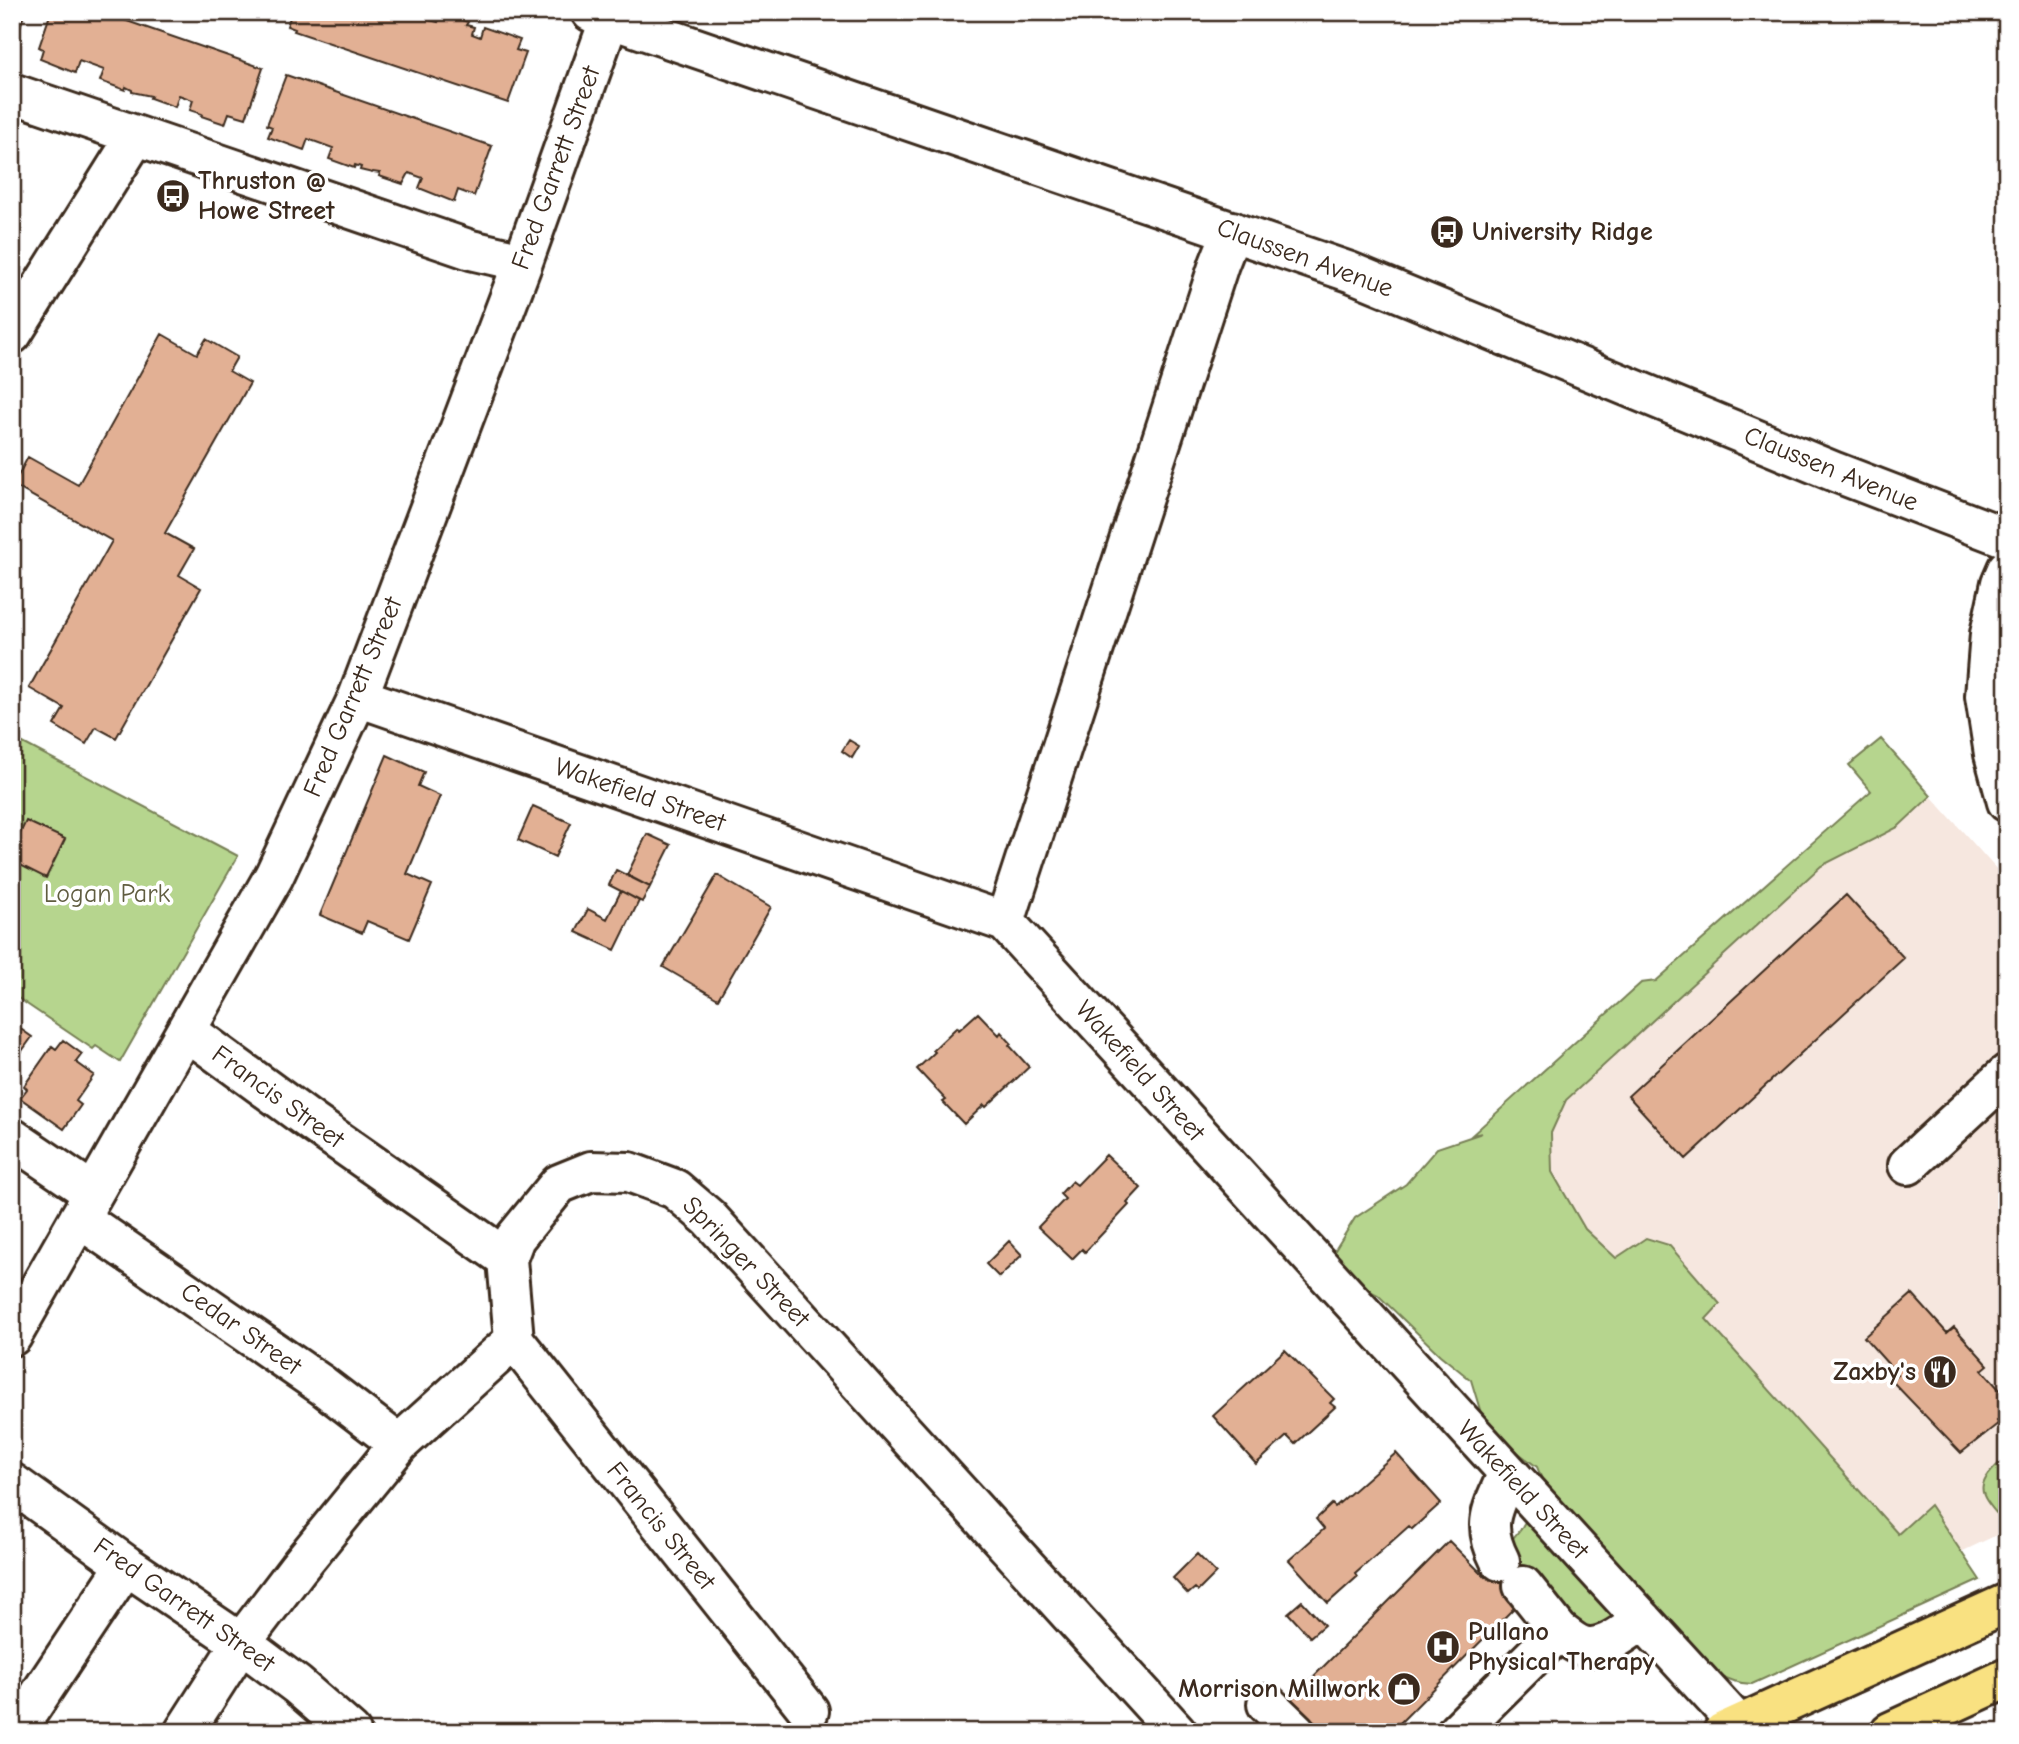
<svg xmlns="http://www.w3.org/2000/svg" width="2019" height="1744" viewBox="0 0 2019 1744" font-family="'Comic Neue',sans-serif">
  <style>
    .built { fill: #f6e7df }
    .green { fill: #b6d58e; stroke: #788056; stroke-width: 2 }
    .building { fill: #e2b094; stroke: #3b2a1e; stroke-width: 2 }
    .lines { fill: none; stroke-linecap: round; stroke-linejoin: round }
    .minor-casing { stroke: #3b2a1e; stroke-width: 44 }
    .major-casing { stroke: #3b2a1e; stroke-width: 44 }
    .minor { stroke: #fff; stroke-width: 38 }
    .major { stroke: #f9e181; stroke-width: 38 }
    .labels { text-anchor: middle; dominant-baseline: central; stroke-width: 7; stroke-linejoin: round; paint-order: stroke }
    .street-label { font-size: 26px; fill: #3b2a1e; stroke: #fff }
    .poi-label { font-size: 26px; font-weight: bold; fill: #3b2a1e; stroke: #fff; text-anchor: start }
    .park-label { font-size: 26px; fill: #605d40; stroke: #fff }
  </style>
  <rect width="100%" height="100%" fill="#fff"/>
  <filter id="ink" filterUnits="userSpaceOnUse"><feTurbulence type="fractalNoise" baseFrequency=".0143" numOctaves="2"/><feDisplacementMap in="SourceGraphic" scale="14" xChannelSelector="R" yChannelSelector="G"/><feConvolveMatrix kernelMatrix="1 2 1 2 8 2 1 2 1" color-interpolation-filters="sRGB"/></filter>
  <g filter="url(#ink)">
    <path class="built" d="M1931 796 2007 881V1530L1961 1552 1930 1505 1899 1535 1706 1318 1719 1304 1669 1245 1646 1238 1617 1259 1585 1229 1552 1172 1551 1133 1566 1100 1821 866 1898 827Z"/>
    <path class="green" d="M1881 739 1931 796 1898 827 1821 866 1566 1100 1551 1133 1552 1172 1585 1229 1616 1258 1646 1238 1669 1245 1720 1304 1706 1319 1898 1534 1930 1505 1980 1580 1752 1684C1720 1683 1708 1667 1688 1644L1577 1633 1546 1622 1502 1552 1522 1527 1545 1487 1537 1467 1508 1445 1481 1413 1471 1380 1440 1355 1378 1295 1356 1284 1332 1255 1355 1218 1406 1184 1437 1148 1482 1133 1472 1135 1641 983 1656 981 1871 791 1849 765Z
      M21 742 238 856 120 1062 96 1046 93 1049 12 994V752Z
      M2007 1456V1526C1979 1492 1970 1489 2007 1456Z"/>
    <path class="building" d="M12 12H25L16 39 12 38Z
      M51 12H101L263 68 246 118 229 113 225 124 201 116 202 114 190 110 193 100 179 95 175 107 150 98 151 96 132 92V90L126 87 125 90 100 81 104 70 79 61 75 73 40 59 43 49 39 47Z
      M292 12H429L433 14 430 20 438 22 442 13 468 22 466 25 474 27 472 34 480 37 483 27 520 40 516 50 526 53 508 103 294 31 295 29 287 26Z
      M286 75 492 146 474 196 458 190 454 202 419 188 423 178 409 173 403 184 379 176 380 173 373 172 372 173 360 170 361 167 355 165 354 168 329 159 333 148 308 139 304 150 268 137 272 127 267 125Z
      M162 334 197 354 206 339 237 357 229 371 250 383 165 533 194 549 179 575 201 588 116 738 96 727 86 744 54 725 64 708 29 688 112 541 13 485 28 457 78 485Z
      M849 740 859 746 852 758 842 751Z
      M387 755 424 772 418 786 440 796 407 874 432 885 409 939 367 921 362 933 320 915Z
      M533 806 571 823 555 857 518 840Z
      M26 821 65 839 46 878 12 861V850Z
      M647 834 671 845 650 887 627 875Z
      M616 870 650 887 642 902 609 885Z
      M717 875 771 907 718 999 663 967Z
      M621 891 639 901 615 950 576 932 588 909 607 919Z
      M1846 895 1904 958 1686 1159 1628 1096Z
      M978 1013 999 1035 1001 1032 1011 1043 1009 1045 1029 1067 986 1107 984 1105 964 1124 943 1102 946 1100 917 1069 935 1052 933 1050 957 1027 959 1030Z
      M12 1023 32 1037 12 1065Z
      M63 1040 82 1054 76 1062 94 1075 76 1101 81 1105 64 1129 20 1098 27 1089 24 1086 52 1046 56 1049Z
      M1106 1155 1141 1188 1127 1203 1129 1205 1085 1252 1082 1249 1072 1259 1038 1227 1065 1199 1060 1194 1072 1181 1077 1185Z
      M1009 1241 1022 1255 999 1277 986 1264Z
      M1912 1294 1947 1333 1954 1327 1988 1365 1982 1370 2007 1398V1412L1997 1421 1999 1423 1961 1453 1891 1380 1897 1374 1864 1337Z
      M1285 1350 1334 1399 1330 1403 1335 1407 1295 1444 1287 1436 1256 1464 1213 1416Z
      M1396 1453 1441 1503 1412 1529 1409 1526 1355 1574 1357 1577 1328 1603 1289 1560 1324 1529 1316 1519 1332 1504 1335 1507Z
      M1449 1541 1485 1577 1503 1559 1523 1586 1509 1601 1515 1607 1391 1732H1310L1284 1706Z
      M1197 1554 1216 1573 1198 1591 1195 1588 1188 1594 1173 1578Z
      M1302 1601 1324 1625 1310 1637 1288 1613Z"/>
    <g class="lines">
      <g class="minor-casing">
        <path id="minor" d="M591 12 1350 272 1835 472 2007 538
          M12 93 471 250 523 262
          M12 334 136 136
          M2007 569 2001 583 1990 634 1985 696 1994 754 2007 802
          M358 697 1005 922 1738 1724
          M1005 922 1219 264 1232 231
          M187 1031 313 1123 507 1259
          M12 1138 93 1193
          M1908 1165 2007 1074
          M79 1218 322 1385 399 1444
          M12 1336 274 876 358 697 523 262 612 12
          M514 1340 809 1711
          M12 1483 126 1565 241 1643 297 1685 351 1732
          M1500 1561C1481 1524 1492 1509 1508 1473
          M1523 1586 1559 1631
          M1267 1704 1296 1732
          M15 1732 126 1565
          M184 1732 241 1643 298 1568 399 1444 514 1340 507 1259 515 1238 559 1184 591 1171 629 1172 675 1189 709 1218 1177 1732
          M1457 1732 1559 1631C1566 1636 1575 1644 1583 1646 1604 1652 1626 1631 1643 1620"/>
      </g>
      <g class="major-casing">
        <path id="major" d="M1723 1732 2007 1603
          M1890 1732 2007 1678"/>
      </g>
      <use href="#minor" class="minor"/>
      <use href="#major" class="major"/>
    </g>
  </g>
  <defs>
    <g id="bus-disc" transform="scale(1.75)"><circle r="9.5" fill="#3b2a1e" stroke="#fff"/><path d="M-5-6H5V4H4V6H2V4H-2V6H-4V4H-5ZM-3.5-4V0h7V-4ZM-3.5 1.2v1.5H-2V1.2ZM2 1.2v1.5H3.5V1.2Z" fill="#fff"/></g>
    <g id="restaurant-disc" transform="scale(1.75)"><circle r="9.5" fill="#3b2a1e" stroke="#fff"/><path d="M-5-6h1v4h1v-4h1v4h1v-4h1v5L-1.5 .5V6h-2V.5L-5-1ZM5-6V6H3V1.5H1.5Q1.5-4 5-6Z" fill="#fff"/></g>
    <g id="hospital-disc" transform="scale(1.75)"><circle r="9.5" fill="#3b2a1e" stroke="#fff"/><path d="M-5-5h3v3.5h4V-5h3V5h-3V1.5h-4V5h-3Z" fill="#fff"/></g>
    <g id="shop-disc" transform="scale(1.75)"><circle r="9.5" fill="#3b2a1e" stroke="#fff"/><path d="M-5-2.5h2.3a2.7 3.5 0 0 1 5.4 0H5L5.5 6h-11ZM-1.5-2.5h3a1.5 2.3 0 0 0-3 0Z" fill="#fff"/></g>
  </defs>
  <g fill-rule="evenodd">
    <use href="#bus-disc" x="173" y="196"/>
    <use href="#bus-disc" x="1447" y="232"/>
    <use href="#restaurant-disc" x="1940" y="1372"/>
    <use href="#hospital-disc" x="1443" y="1647"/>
    <use href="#shop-disc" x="1404" y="1689"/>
  </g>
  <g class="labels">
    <g class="street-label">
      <text transform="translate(556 168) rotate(-70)">Fred Garrett Street</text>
      <text transform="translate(1305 258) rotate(20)">Claussen Avenue</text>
      <text transform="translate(1831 469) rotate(22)">Claussen Avenue</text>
      <text transform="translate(353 697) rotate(-67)">Fred Garrett Street</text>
      <text transform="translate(640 795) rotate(19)">Wakefield Street</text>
      <text transform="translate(1140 1071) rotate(48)">Wakefield Street</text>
      <text transform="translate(278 1097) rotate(36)">Francis Street</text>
      <text transform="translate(746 1262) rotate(46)">Springer Street</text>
      <text transform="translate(241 1329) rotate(35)">Cedar Street</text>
      <text transform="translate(1523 1490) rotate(47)">Wakefield Street</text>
      <text transform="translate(661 1526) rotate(51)">Francis Street</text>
      <text transform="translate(184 1605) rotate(35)">Fred Garrett Street</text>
    </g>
    <g class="poi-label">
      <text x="198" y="181">Thruston @<tspan x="198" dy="30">Howe Street</tspan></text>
      <text x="1472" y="232">University Ridge</text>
      <text x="1916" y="1372" text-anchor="end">Zaxby's</text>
      <text x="1468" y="1632">Pullano<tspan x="1468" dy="30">Physical Therapy</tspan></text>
      <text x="1380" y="1689" text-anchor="end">Morrison Millwork</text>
    </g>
    <g class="park-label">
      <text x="107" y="894">Logan Park</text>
    </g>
  </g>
  <rect width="2019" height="1744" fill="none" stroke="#fff" stroke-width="42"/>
  <rect x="21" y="21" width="1977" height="1702" fill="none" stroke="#3b2a1e" stroke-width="2.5" filter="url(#ink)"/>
</svg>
